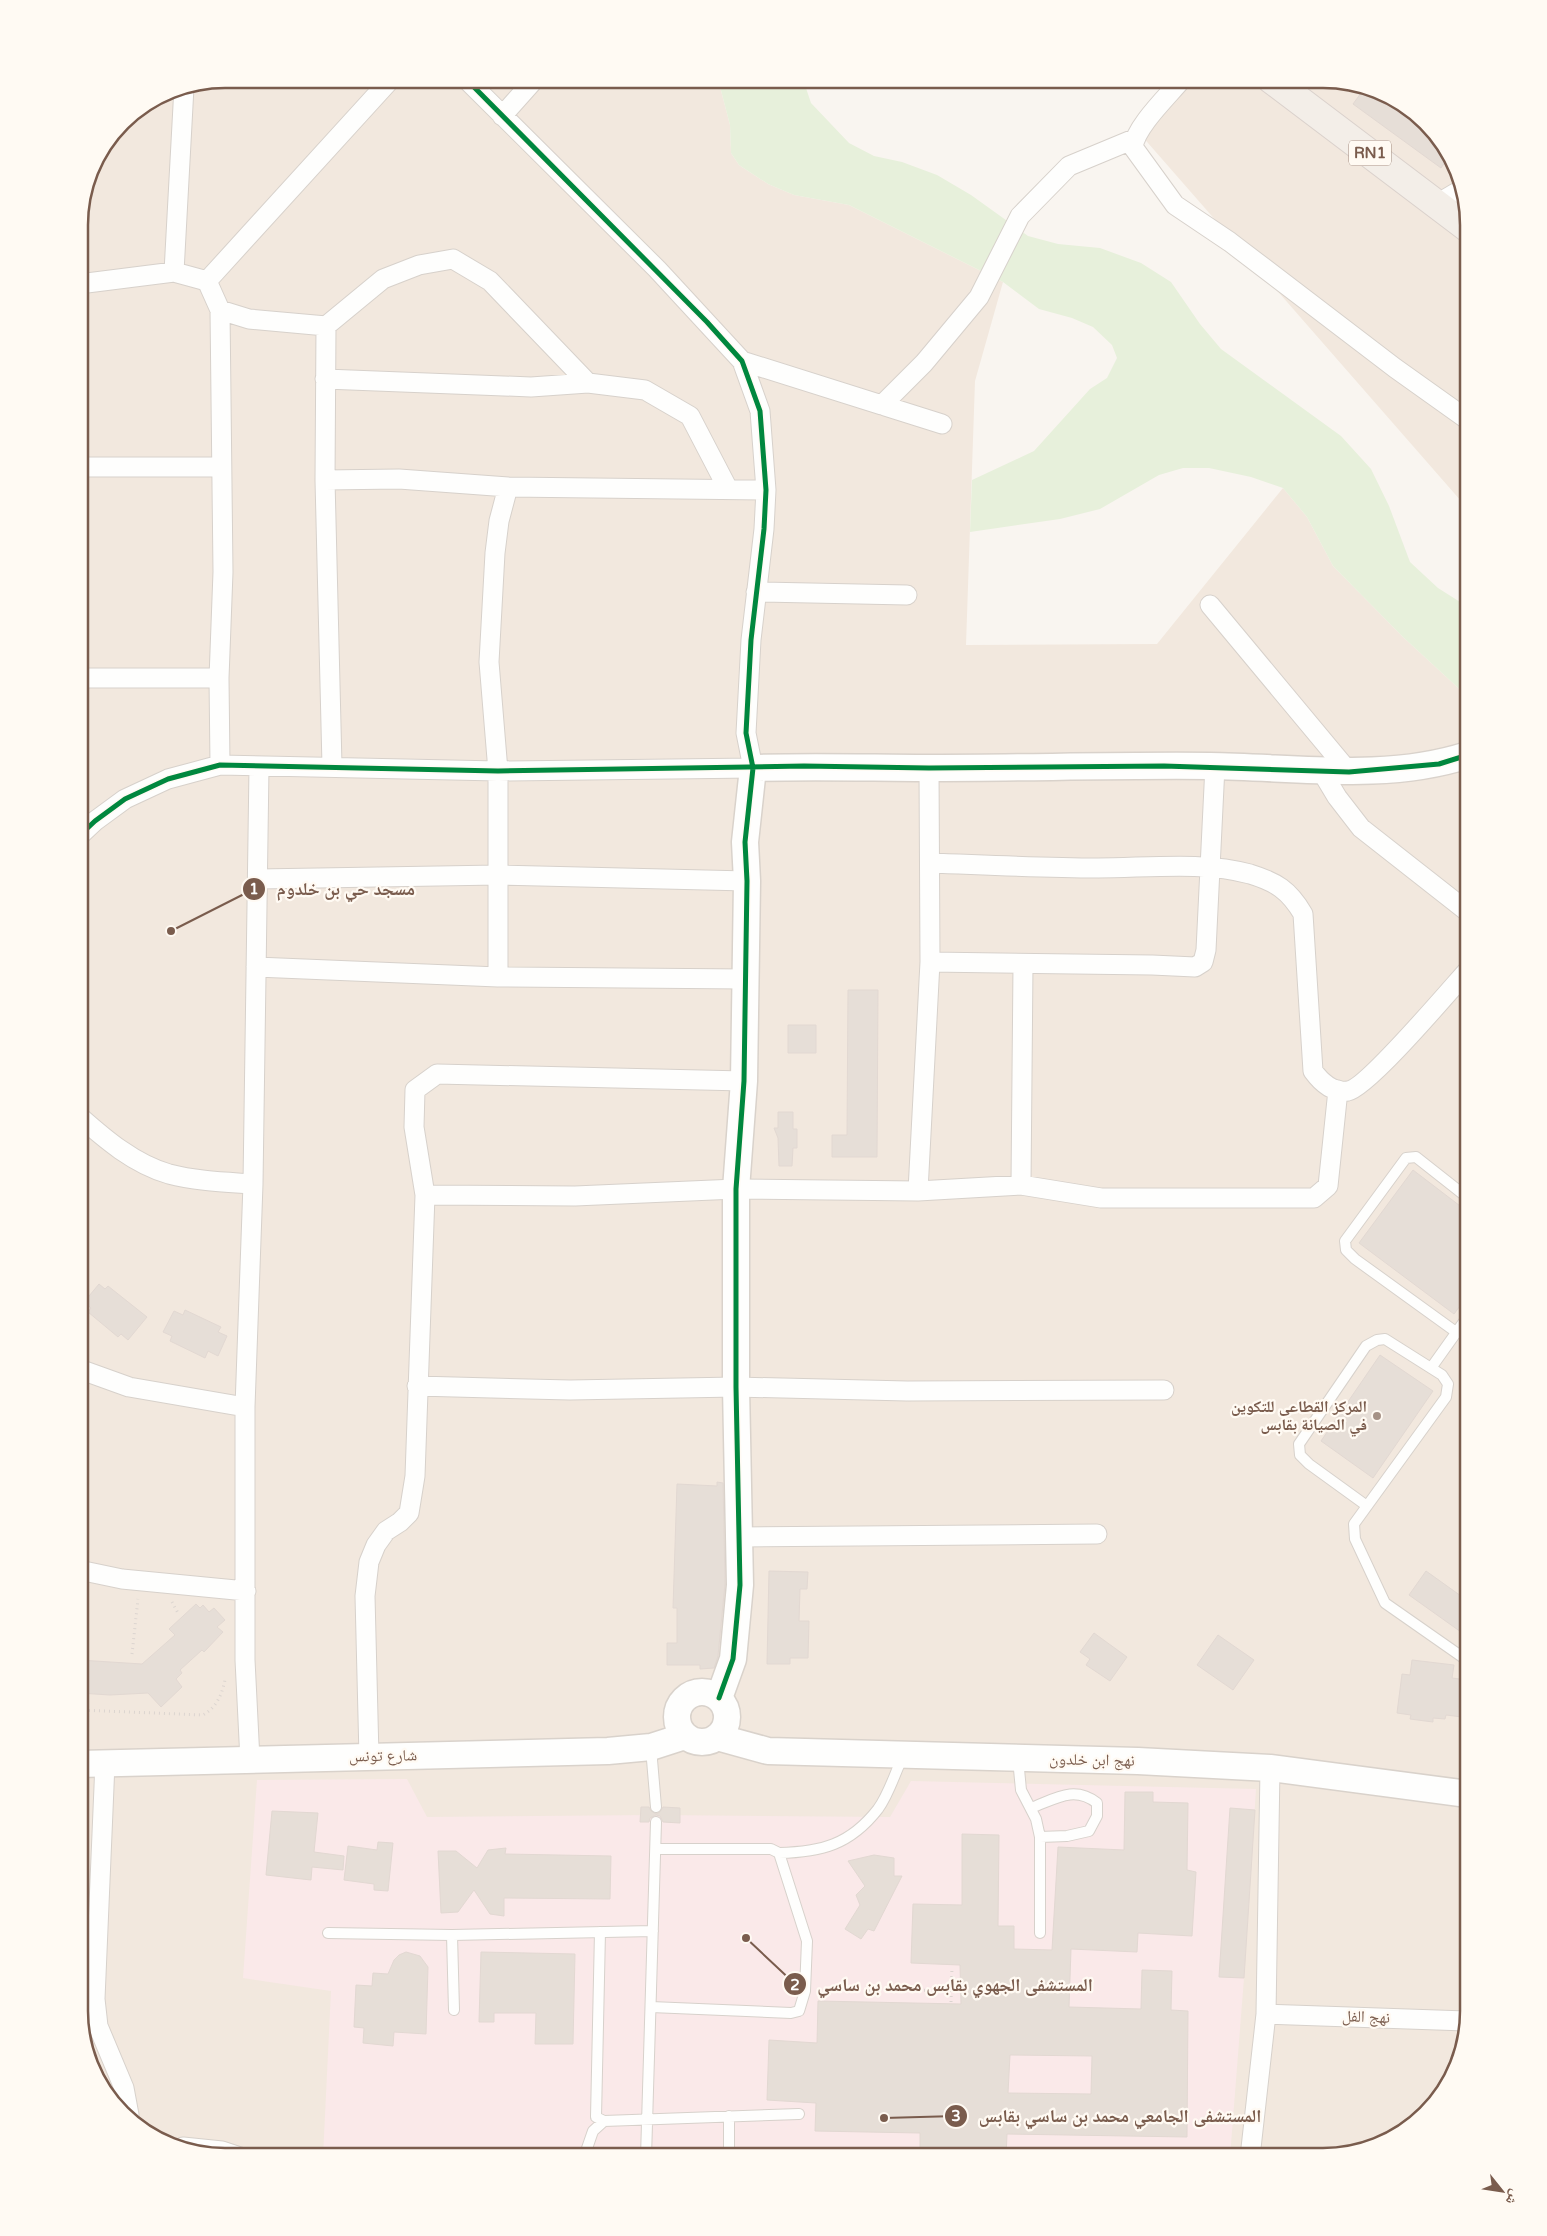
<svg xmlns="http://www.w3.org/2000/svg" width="1547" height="2236" viewBox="0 0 1547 2236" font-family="'Varela Round','Noto Naskh Arabic',sans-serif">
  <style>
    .residential { fill: #f2e8de }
    .medical { fill: #fae9e9 }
    .green { fill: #e7f0db }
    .building { fill: #e6ded7; stroke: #e2d8d2; fill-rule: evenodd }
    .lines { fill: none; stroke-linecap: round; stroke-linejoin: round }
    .lane-casing { stroke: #d7d1cb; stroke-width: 12 }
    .street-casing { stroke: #d7d1cb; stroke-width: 21 }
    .secondary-casing { stroke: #d9d2cb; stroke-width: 29 }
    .primary-casing { stroke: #dad1cc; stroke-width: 30 }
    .path { stroke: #dcd5d0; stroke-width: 3; stroke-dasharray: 1 4; stroke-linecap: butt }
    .lane { stroke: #fefefd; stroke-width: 10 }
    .street { stroke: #fefefd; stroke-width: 19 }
    .secondary { stroke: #fefefd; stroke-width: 26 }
    .primary { stroke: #f3eee8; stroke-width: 28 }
    .cycleway-casing { stroke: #fffaf3; stroke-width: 8 }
    .cycleway { stroke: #00873e; stroke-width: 5 }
    .poi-dot { fill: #a69286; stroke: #fffaf3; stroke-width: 2 }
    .labels { text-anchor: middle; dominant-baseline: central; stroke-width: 4.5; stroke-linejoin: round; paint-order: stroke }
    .shield { fill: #fffaf3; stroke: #a28b7f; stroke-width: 1 }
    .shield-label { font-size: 15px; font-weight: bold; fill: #7a5c4d }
    .poi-label { font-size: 16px; font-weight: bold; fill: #7a5c4d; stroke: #fffaf3; text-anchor: end }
    .street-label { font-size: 16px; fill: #7a5c4d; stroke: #fffaf3 }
    .rim { fill: none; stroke: #7a5c4d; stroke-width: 2.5 }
    .leader { fill: none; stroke: #7a5c4d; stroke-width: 2 }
    .callout-dot { fill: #7a5c4d; stroke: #fffaf3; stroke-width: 2 }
    .mark-label { font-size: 15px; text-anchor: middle; font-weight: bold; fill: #fff }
    .callout-label { font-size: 18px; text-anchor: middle; font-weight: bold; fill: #7a5c4d; stroke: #fffaf3; stroke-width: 4.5; stroke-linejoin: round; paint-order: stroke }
  </style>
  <rect width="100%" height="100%" fill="#f9f5f0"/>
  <path class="residential" d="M225 79H718L730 125 731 153 739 165 768 184 794 195 849 205 1003 282 975 381 966 645 1157 644 1283 488 1307 517 1333 566 1403 637 1468 697V2012L1449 2085 1395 2138 1322 2157H215L151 2138 98 2084 79 2011V215L94 160 122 121 169 90Z
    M1172 79H1332L1396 98 1449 152 1468 225V509L1134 127Z"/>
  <path class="medical" d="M79 1778H86L79 1914Z
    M407 1779 427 1817 656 1815 890 1817 911 1781 1256 1789 1244 1978 1230 2157H323L331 1991 243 1978 257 1780Z"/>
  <path class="green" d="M718 79H803L811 103 849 143 874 156 902 162 937 175 971 195 1028 236 1058 244 1100 248 1141 263 1171 282 1200 324 1221 349 1341 436 1371 469 1389 506 1410 562 1438 588 1468 607V697L1403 637 1333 566 1307 517 1283 488 1251 477 1209 468H1183L1159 475 1100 509 1060 519 970 532 972 480 1034 451 1090 389 1107 378 1117 358 1112 345 1093 327 1072 318 1039 309 1003 282 849 205 794 195 768 184 739 165 731 153 730 125Z"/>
  <path class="building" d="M1364 89 1396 98 1449 152 1450 155 1441 168 1353 104Z
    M848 990H878L877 1157H832V1135H847Z
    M788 1025H816V1053H788Z
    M778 1112H793V1129H797V1148H793L792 1166H779L778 1138 774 1128H778Z
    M1413 1170 1468 1212V1295L1454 1314 1359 1243Z
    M99 1284 105 1289 108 1286 147 1317 128 1340 121 1334 118 1337 88 1312 91 1308 84 1302Z
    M185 1310 221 1327 218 1332 227 1336 218 1356 208 1351 205 1358 170 1341 172 1336 163 1332 174 1311 183 1315Z
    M1380 1355 1433 1391 1373 1478 1321 1441Z
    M717 1482 723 1483 725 1584 718 1656 714 1668 700 1669V1665H667V1643H677V1608H673L677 1484 717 1486Z
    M769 1571 808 1572 807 1589H800L799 1621H809L808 1658H790V1664H767Z
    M1426 1571 1468 1601V1637L1409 1595Z
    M196 1604 200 1608 203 1605 209 1612 214 1608 225 1620 217 1627 223 1632 204 1652 202 1650 180 1670 182 1673 176 1679 182 1687 161 1707 148 1693 110 1695 79 1693V1660L142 1664 175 1635 169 1629Z
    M1094 1633 1127 1657 1110 1681 1086 1665 1090 1659 1080 1652Z
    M1218 1635 1254 1660 1233 1690 1197 1665Z
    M1412 1660 1454 1665 1452 1678 1467 1680 1462 1717 1446 1715 1445 1719 1433 1718V1722L1410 1719 1411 1715 1397 1713 1402 1674 1410 1675Z
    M1125 1792H1153V1802L1188 1803 1187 1870 1196 1872 1192 1936 1138 1933 1137 1952 1071 1949 1069 2007 1141 2009 1142 1970 1172 1971 1171 2010 1188 2011 1187 2137 1007 2134 1006 2157H920V2133L815 2131 816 2103 767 2100 769 2040 817 2043 818 2001 961 2004 960 1965 911 1963 913 1904 962 1905V1834L999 1835 998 1926H1014V1949L1052 1950 1058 1847 1124 1850ZM1010 2055 1092 2056 1091 2094 1008 2093Z
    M641 1807H649L651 1811 656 1814 660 1812 663 1807 680 1808V1823L663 1822 660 1816 656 1815 650 1818 649 1822H640Z
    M1230 1808 1255 1810 1244 1978 1219 1977Z
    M272 1811 318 1813 314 1852 344 1856 343 1870 312 1867 311 1880 266 1875Z
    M378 1842 393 1843 388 1891 374 1890V1884L344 1880 348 1846 377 1850Z
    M506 1848 505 1854 611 1856 610 1899 504 1898V1916L490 1914 474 1890 458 1912 441 1913 438 1851H456L477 1868 488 1850Z
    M874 1855 894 1858V1876H902L874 1931 868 1929 861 1939 845 1929 860 1905 856 1895 865 1886 848 1861Z
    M406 1952 420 1956 428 1967 426 2034 394 2032 393 2046 363 2043 364 2028 354 2027 356 1985 372 1986 373 1973 388 1974 394 1960 399 1955Z
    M481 1952 575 1954 573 2044H535L536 2013H494V2022H479Z"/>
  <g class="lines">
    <g class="lane-casing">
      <path id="lane" d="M1456 1332 1355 1259 1346 1250 1345 1241 1406 1158 1416 1157 1468 1198
        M1431 1368 1468 1316
        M1367 1506 1309 1464 1300 1455 1299 1444 1366 1346 1377 1340 1385 1339 1442 1375 1448 1384 1446 1397 1354 1524 1355 1539 1385 1603 1468 1661
        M651 1748 656 1807
        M1018 1759 1021 1790 1036 1819 1040 1837V1933
        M1031 1808C1055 1799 1074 1785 1097 1803V1816L1089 1831 1067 1836 1040 1837
        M779 1853C821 1852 850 1845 878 1809 889 1794 895 1773 903 1756
        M600 1932 596 2117 604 2121 799 2114
        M328 1933 452 1935 653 1931
        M452 1935 454 2010
        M651 2007 791 2013 799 2011 805 1991 807 1941 779 1853 771 1849H656
        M584 2157 593 2131 604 2121
        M646 2157 656 1822
        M729 2157V2116"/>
    </g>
    <g class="street-casing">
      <path id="street" d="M1182 79C1168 96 1136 126 1133 147L1175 205 1230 242 1395 368 1468 420
        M502 116 535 79
        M1437 204 1459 191
        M174 272 184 87
        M207 281 220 310 223 572 219 678 220 765
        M207 281 391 79
        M79 284 174 272 207 281
        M220 310 249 319 326 326 383 279 419 265 453 259 490 281 588 383
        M326 326 325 480 332 766
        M742 361 942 424
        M325 379 531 387 588 383 645 390 690 416 728 489
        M882 405 924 363 979 297 1020 216 1069 166 1134 139
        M79 467H220
        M325 480 399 479 508 487 499 521 495 553 489 662 498 771V977
        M508 487 766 490
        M756 592 907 595
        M1210 605 1349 772
        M79 678H219
        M1322 772 1337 797 1361 828 1468 912
        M79 836 95 821 125 799 168 779 220 765 498 771 753 768 746 733 751 640 764 529 766 490 760 411 742 361 657 269 466 79
        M931 863C986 865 1042 868 1098 868 1146 868 1204 861 1250 874 1276 882 1289 890 1303 914L1313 1071C1321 1082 1333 1093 1348 1091 1367 1088 1450 990 1468 970
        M258 879 498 875 747 881
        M930 962 1152 965 1195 967 1203 962 1206 950 1215 766
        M256 967 498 977 746 979
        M79 1116C105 1139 134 1164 169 1174 196 1181 225 1182 253 1184
        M1021 1185 1023 965
        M918 1191 930 962 929 768
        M425 1195 575 1196 736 1189 918 1191 1021 1185 1101 1198H1314L1328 1186 1338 1090
        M79 1369 129 1387 245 1407
        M417 1386 570 1390 736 1387 907 1391 1164 1390
        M740 1537 1097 1534
        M79 1570 122 1579 246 1591
        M369 1757 365 1596 369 1562 376 1545 386 1531 400 1522 409 1513 415 1476 425 1195 414 1127 415 1090 437 1074 744 1081
        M250 1760 245 1660V1407L253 1184 259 767
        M105 1763 95 1999 98 2026 124 2088 129 2115
        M1266 2014 1466 2021
        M183 2147 222 2151 240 2157
        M1250 2157 1266 2014 1270 1768"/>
    </g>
    <g class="secondary-casing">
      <path id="secondary" d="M677 1717a25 25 0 1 1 50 0a25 25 0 1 1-50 0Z
        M719 1698 733 1659 740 1585 736 1387V1189L744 1081 747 881 745 842 753 768C813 766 874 768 934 768 1026 768 1118 765 1210 766 1296 767 1384 782 1468 755
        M717 1737 768 1751 1138 1761 1270 1768 1468 1794
        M79 1764 608 1751 651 1747 685 1736"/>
    </g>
    <g class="primary-casing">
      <path id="primary" d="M1271 79 1468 228"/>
    </g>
    <path class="path" d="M172 1602 178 1613
      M132 1654 138 1599
      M79 1710 203 1715C217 1707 222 1694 225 1680
      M819 1991 951 1990
      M951 2002 952 1967"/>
    <use href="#lane" class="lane"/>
    <use href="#street" class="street"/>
    <use href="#secondary" class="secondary"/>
    <use href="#primary" class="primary"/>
    <g class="cycleway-casing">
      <path id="cycleway" d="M466 79 707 322 742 361 760 411 766 490 764 529 751 640 746 733 753 768 745 842 747 881 744 1081 736 1189V1387L740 1585 733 1659 719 1698
        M79 836 95 821 125 799 168 779 220 765 498 771 804 766 929 768 1164 766 1349 772 1439 764 1468 755"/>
    </g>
    <use href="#cycleway" class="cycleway"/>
  </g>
  <circle class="poi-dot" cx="1377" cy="1416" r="5"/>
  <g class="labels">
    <rect class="shield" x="1349" y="140.5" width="42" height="25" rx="4"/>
    <g class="shield-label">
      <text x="1370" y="153">RN1</text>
    </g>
    <g class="poi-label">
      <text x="1367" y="1407">المركز القطاعى للتكوين<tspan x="1367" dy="18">في الصيانة بقابس</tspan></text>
    </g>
    <g class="street-label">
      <text transform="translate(383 1756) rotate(-1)">شارع تونس</text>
      <text transform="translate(1092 1760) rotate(1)">نهج ابن خلدون</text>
      <text transform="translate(1366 2017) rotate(2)">نهج الفل</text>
    </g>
  </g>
  <path d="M0 0H1547V2236H0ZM225 88H1323A137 137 0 0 1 1460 225V2011A137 137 0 0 1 1323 2148H225A137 137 0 0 1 88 2011V225A137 137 0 0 1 225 88Z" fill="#fffaf3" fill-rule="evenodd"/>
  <path class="rim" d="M225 88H1323A137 137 0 0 1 1460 225V2011A137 137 0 0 1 1323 2148H225A137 137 0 0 1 88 2011V225A137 137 0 0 1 225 88Z"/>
  <path class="leader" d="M171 931L254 889M746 1938L795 1984M884 2118L956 2116"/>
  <g class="callout-dot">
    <circle cx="171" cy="931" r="5"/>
    <circle cx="746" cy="1938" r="5"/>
    <circle cx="884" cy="2118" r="5"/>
    <circle cx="254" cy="889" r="12"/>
    <circle cx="795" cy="1984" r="12"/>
    <circle cx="956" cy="2116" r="12"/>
  </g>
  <g class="mark-label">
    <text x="254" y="894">1</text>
    <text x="795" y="1990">2</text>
    <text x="956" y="2121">3</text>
  </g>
  <g class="callout-label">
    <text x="346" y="895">مسجد حي بن خلدوم</text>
    <text x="955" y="1991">المستشفى الجهوي بقابس محمد بن ساسي</text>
    <text x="1120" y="2122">المستشفى الجامعي محمد بن ساسي بقابس</text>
  </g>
  <g transform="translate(1502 2191) rotate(120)" stroke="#fffaf3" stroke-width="4" paint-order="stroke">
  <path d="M0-4L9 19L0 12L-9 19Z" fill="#7a5c4d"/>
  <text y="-8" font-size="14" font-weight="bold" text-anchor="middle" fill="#7a5c4d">ش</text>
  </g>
</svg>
